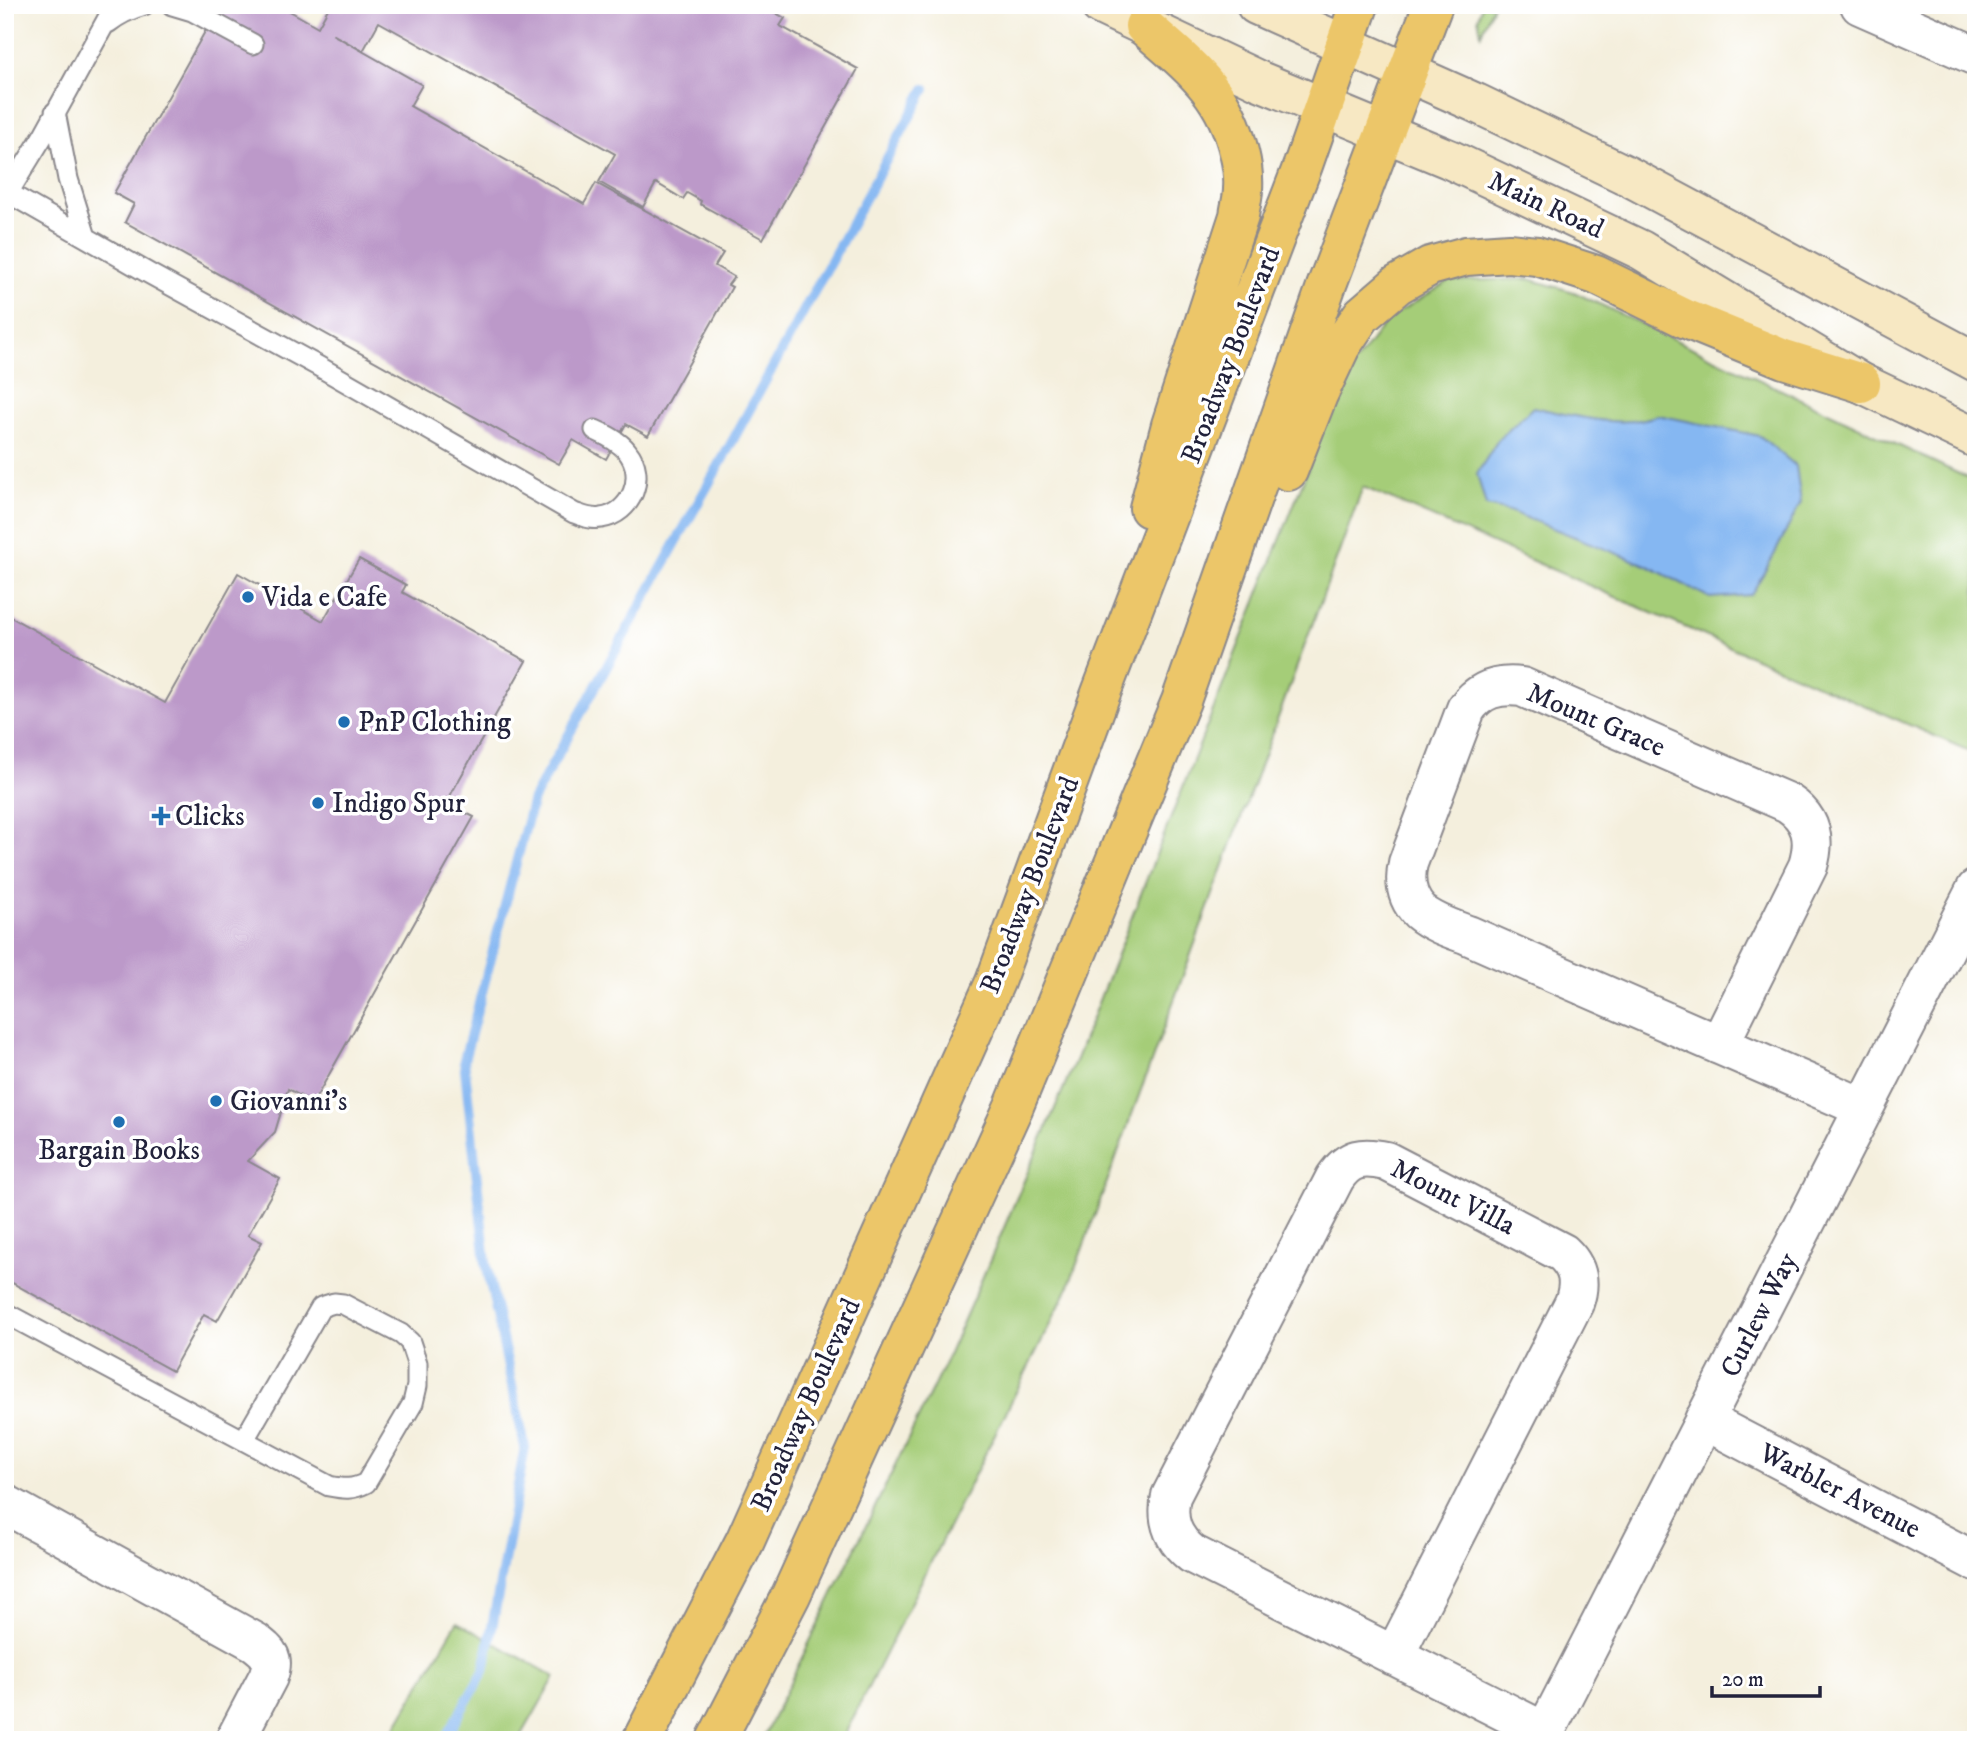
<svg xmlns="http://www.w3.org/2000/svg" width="1981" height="1745" viewBox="0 0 1981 1745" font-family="'IM FELL DW Pica',serif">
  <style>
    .green { fill: #a5cd78; stroke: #64785a; stroke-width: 2 }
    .water { fill: #85b7f2; stroke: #546c96; stroke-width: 2 }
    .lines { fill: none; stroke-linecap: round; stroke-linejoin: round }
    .stream { stroke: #85b7f2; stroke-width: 10 }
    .building { fill: #bc99c9 }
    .service-casing { stroke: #8b888c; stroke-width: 23 }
    .minor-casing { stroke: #8b888c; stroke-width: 42 }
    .secondary-casing { stroke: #8b888c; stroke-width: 42 }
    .primary-casing { stroke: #8b888c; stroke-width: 42 }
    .service { stroke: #fff; stroke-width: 19 }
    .minor { stroke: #fff; stroke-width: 38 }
    .secondary { stroke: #f7e8c3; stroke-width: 38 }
    .primary { stroke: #ecc669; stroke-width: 38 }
    .poi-dot { fill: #1f6fb2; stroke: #fff; stroke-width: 2.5 }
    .labels { text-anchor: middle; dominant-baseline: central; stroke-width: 7; stroke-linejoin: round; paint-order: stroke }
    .street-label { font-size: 28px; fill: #22223b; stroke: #fff }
    .poi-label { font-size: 28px; fill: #22223b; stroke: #fff; text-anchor: start }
  </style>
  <rect width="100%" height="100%" fill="#fff"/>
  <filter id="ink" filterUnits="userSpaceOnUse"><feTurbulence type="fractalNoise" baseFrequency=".0143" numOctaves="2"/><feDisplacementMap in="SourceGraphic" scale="14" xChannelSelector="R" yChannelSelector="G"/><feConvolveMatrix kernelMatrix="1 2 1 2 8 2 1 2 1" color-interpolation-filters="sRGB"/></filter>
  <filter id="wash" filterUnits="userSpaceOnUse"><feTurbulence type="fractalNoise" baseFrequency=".00686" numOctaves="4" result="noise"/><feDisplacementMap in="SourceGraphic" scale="28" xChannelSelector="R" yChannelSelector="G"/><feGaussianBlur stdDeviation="1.57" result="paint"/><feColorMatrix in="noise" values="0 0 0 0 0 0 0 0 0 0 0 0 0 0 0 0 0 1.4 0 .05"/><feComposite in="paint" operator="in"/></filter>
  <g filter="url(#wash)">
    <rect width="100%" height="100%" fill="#f4efdd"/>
    <path class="green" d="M1482 5H1493L1481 34 1478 18Z
      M1529 279 1574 292 1976 482V754L1363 487 1068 1288 842 1740H762L945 1363 988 1265 1076 1059 1333 405 1354 364 1388 319 1449 281Z
      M457 1622 555 1677 519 1740H388Z"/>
    <path class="water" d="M1533 407C1572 415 1620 430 1658 415L1760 436 1796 466 1801 502 1773 557 1751 595 1710 598 1646 565 1509 511 1486 506 1477 474 1498 440Z"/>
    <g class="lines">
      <path class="stream" d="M444 1740 484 1671 525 1447 486 1263 464 1060 533 799 727 451 925 89"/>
    </g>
    <g id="blocks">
      <path class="building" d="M220 5 239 14 244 5H279L318 27 330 5H761L785 18 780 26 858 69 763 239 700 204 701 201 687 193 683 199 656 183 643 207 599 182 615 154 379 22 363 51 332 34 422 85 410 106 584 204 596 183 723 253 715 266 734 277 728 285 732 287 648 436 626 424 606 459 573 440 559 464 125 222 134 204 114 193Z
        M359 559 406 585 402 592 526 661 446 803 474 817 313 1103 288 1089 275 1132 248 1161 280 1179 248 1235 262 1242 217 1321 204 1314 172 1371 5 1279V614L165 703 238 573 323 621Z"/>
    </g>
  </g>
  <g filter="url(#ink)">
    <use href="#blocks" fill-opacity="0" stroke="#8b888c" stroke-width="2"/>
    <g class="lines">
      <g class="service-casing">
        <path id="service" d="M172 5 192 11 253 44
          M108 23C119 14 130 9 144 5
          M55 112 68 179 86 237
          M5 191 150 274 318 366 574 513C583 516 591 520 601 518 632 514 647 475 627 451 619 441 606 435 595 430
          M5 198 43 136 115 5
          M5 1313 329 1486C344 1489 352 1490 366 1483L413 1403 417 1386V1363L410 1342 401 1334 343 1304 334 1303 321 1307 244 1440"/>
      </g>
      <g class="minor-casing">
        <path id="minor" d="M1860 5 1976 56
          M1719 1045 1808 866C1816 839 1812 819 1788 803L1522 687C1498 684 1480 689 1466 709L1408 863C1404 881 1406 898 1420 912 1433 923 1452 929 1468 935 1491 945 1513 955 1536 965 1646 1013 1755 1061 1864 1108
          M1704 1420 1976 1562
          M5 1504 255 1642C270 1654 275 1658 268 1677L235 1740
          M1394 1656 1574 1303C1581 1283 1579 1268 1563 1253L1386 1161C1363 1156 1349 1157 1335 1178L1171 1496C1166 1520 1172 1538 1192 1554 1309 1613 1428 1672 1545 1732
          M1541 1740 1976 889"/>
      </g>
      <g class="secondary-casing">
        <path id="secondary" d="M1100 5 1260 81 1449 159 1641 250 1861 383 1976 438
          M1256 5 1476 103 1628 176 1976 362"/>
      </g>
      <g class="primary-casing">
        <path id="primary" d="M1144 26C1188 65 1225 91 1239 152 1242 164 1244 176 1243 189 1243 198 1240 207 1239 216L1171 425 1149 508
          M1288 471 1318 395 1341 346 1362 315 1397 285 1430 266 1466 256 1509 253 1537 256 1596 275 1684 318 1784 359 1861 383
          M642 1740 745 1541 995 982 1101 693 1303 165 1359 5
          M716 1740 791 1595 1014 1106 1181 701 1326 287 1433 5"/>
      </g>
      <use href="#service" class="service"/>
      <use href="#minor" class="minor"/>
      <use href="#secondary" class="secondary"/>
      <use href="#primary" class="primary"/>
    </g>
  </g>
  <g class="poi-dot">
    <circle cx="248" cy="597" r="7"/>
    <circle cx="344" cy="722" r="7"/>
    <circle cx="318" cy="803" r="7"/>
    <path d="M157.5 805.5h7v7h7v7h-7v7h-7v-7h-7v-7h7z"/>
    <circle cx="216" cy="1101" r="7"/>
    <circle cx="119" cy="1122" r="7"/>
  </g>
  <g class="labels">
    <g class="street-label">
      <text transform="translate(1546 205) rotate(25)">Main Road</text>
      <text transform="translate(1231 355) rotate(-69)">Broadway Boulevard</text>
      <text transform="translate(1596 720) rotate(23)">Mount Grace</text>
      <text transform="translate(1030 885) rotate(-69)">Broadway Boulevard</text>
      <text transform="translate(1453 1197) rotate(27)">Mount Villa</text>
      <text transform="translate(1759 1315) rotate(-63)">Curlew Way</text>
      <text transform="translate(806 1405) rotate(-66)">Broadway Boulevard</text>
      <text transform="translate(1840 1491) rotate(27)">Warbler Avenue</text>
    </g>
    <g class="poi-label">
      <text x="262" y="597">Vida e Cafe</text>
      <text x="358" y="722">PnP Clothing</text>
      <text x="332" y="803">Indigo Spur</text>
      <text x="175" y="816">Clicks</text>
      <text x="230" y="1101">Giovanni's</text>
      <text x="119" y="1150" text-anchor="middle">Bargain Books</text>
    </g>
  </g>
  <rect width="1981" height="1745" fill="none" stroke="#fff" stroke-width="28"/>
  <path d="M1712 1686v10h108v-10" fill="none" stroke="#22223b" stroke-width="3.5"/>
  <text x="1722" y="1686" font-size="21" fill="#22223b" stroke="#ffffff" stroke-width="5" paint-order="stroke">20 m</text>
</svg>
